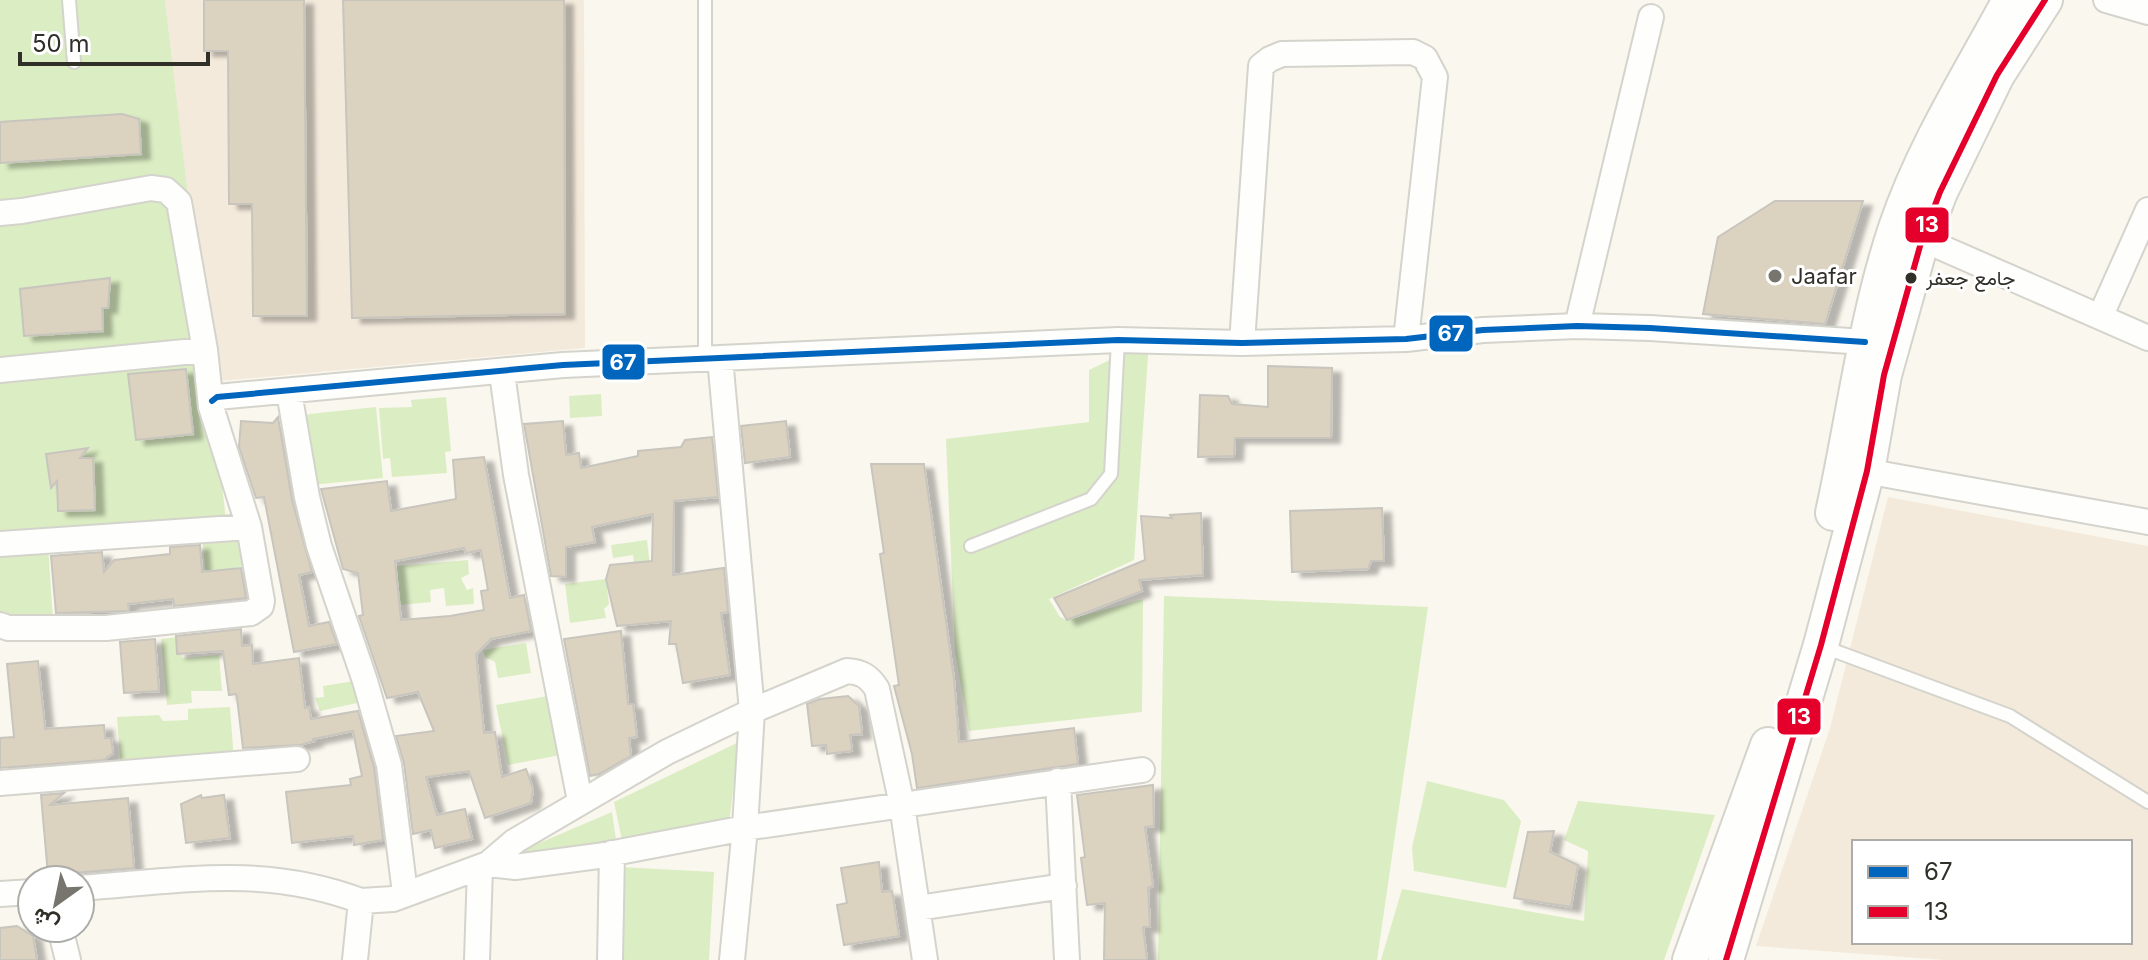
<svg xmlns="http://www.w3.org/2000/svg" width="2148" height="960" viewBox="0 0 2148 960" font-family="Inter,Vazirmatn,sans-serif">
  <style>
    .industrial { fill: #f4eadc; fill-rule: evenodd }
    .green { fill: #dbedc3 }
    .building { fill: #dcd2c0; stroke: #c8c5be; stroke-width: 2; fill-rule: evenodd; filter: url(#shadow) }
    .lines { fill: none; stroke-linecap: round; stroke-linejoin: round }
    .lane-casing { stroke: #d4d3cc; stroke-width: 16 }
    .street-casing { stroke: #d4d3cc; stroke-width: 28 }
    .secondary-casing { stroke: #d4d3cc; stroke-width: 38 }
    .lane { stroke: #fefefc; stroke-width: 12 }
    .street { stroke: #fefefc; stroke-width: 24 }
    .secondary { stroke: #fefefc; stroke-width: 34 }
    .bus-1-casing { stroke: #fff; stroke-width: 12 }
    .bus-2-casing { stroke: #fff; stroke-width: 12 }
    .bus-1 { stroke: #0065bd; stroke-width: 6 }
    .bus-2 { stroke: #e4002b; stroke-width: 6 }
    .poi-dot { fill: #77756d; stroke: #fff; stroke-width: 3 }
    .bus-dot { fill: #302f28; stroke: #fff; stroke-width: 3 }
    .labels { text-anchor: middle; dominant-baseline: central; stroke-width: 6; stroke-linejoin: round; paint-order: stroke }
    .bus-label { font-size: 20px; fill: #302f28; stroke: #fff; text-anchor: start }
    .poi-label { font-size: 22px; fill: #302f28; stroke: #fff; text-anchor: start }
    .line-badge { stroke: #fff; stroke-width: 3 }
    .badge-label { font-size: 22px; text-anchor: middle; font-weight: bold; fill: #fff }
  </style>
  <defs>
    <filter id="shadow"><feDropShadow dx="9" dy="5" stdDeviation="2" flood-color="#0004"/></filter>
  </defs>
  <rect width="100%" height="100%" fill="#faf7ee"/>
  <path class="industrial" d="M165 0H584L585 348 209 382Z
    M1888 497 2148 546V960H1945L1756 946 1830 728ZM1854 842H2130V942H1854Z"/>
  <path class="green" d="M0 0H165L226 520 0 537Z
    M1149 341 1134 560 1049 599 1060 617 1067 620 1143 599 1142 712 969 731 955 652 946 439 1089 422V370Z
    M601 394 602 416 570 418 569 396Z
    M446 397 451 451 445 452 447 473 392 477 390 458 383 459 379 408 412 407 411 400Z
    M376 407 383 478 311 485 304 417 309 414Z
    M248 532 251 565 237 567 239 583H220L223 606 209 607 202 536Z
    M647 540 653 591 638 593 633 555 613 558 611 545Z
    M48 545 53 619H0V553Z
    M468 560 469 574 461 578 467 590 473 588 474 604 446 606 444 588 430 590 431 602 400 605 397 566Z
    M606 579 609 604 604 609 606 618 570 623 565 584Z
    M1164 596 1428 607 1377 960H1158Z
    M179 637 182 658 219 655 222 691H191L192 703 167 705 161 639Z
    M526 643 531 673 498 678 495 662 485 657 483 650Z
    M361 680 367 701 320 711 315 698 324 697 323 686Z
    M554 695 565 754 508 765 496 705Z
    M230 707 234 762 121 769 117 717 159 715 163 721 188 720V709Z
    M739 742 729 824 623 845 614 802Z
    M1427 781 1504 800 1521 821 1506 888 1414 871 1412 848Z
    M1578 801 1715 815 1664 960H1381L1402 889 1584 921 1588 851 1564 840Z
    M612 812 617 847 516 860 518 852Z
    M620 867 714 872 709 960H615Z"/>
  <path class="building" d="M204 0H304L307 316H253L252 204H229L228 51H204Z
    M343 0H564L565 314 352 318Z
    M122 114 139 119 141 154 0 163V122Z
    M1775 201H1863L1825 324 1703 314 1718 237Z
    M110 278 108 308H102L103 331 24 336 20 289Z
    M1268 366 1332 368 1331 438H1235L1234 456 1198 457 1200 395 1228 396 1232 404 1268 407Z
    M186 369 193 434 136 440 128 374Z
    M278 417 292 500 312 572 299 575 309 626 329 622 337 644 294 652 264 497 256 498 239 447 241 421 273 423Z
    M563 421 566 455 579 453 581 468 638 456V451L681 447 685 440 712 437 718 497 674 501 673 575 724 568 728 612 721 613 730 675 683 683 676 644H669L671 621 617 626 606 579 610 565 652 561 653 514 592 527 595 542 566 547V577L551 576 524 424Z
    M786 421 790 457 745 463 741 426Z
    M88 448 80 458H93L95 510 58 511 57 481 51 488 46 454Z
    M484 457 510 598 524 595 531 631 491 639 476 654 484 733 495 732 502 777 526 769 533 789 531 803 485 818 469 771 426 777 437 815 465 809 472 839 435 848 431 830 413 834 404 763 396 736 434 731 418 692 387 698 359 616 363 615 358 573 343 569 321 489 387 481 391 511 456 499 453 460ZM464 548 466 553 481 550 488 590 481 591 484 610 450 616 401 620 395 561Z
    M871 464H924L954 679 959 742 1074 728 1078 764 917 788 912 754 894 686 899 685 880 554 884 553Z
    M1382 508 1384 561H1371L1368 569 1292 572 1290 511Z
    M1201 513 1203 575 1139 580 1142 591 1067 620 1054 598 1145 560 1141 516 1172 518 1170 515Z
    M200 545 202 572 241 568 246 598 174 606 173 599 128 604 129 611 56 613 51 556 102 552 104 572 114 560 170 554V547Z
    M241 629 242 646 252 645 253 664 299 658 305 708 309 707 311 719 358 711 374 768 383 840 354 845 353 836 292 843 286 792 351 785 350 779 362 776 353 731 313 739 314 741 300 745 243 748 237 698 236 694 229 695 223 651 177 654 176 636Z
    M621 631 628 704H633L637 737 629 738 631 756 599 774 590 776 564 639Z
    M155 639 159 691 124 693 120 642Z
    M38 661 45 729 104 725 105 738H111L113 753 104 760 0 768V738L14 737 7 664Z
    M848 696 859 706 862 734 850 735 852 751 827 754 826 745 812 746 807 704 820 699Z
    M1153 785 1154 826 1145 827 1153 886 1148 888 1150 927H1143L1147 960H1104L1105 903 1087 905 1081 858 1085 857 1077 795Z
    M64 793 50 805 128 798 134 868 48 875 41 795Z
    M201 795 202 798 224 795 230 838 186 843 181 804Z
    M1554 831 1550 852 1578 865 1571 907 1514 898 1528 832Z
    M879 862 882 892 892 891 899 936 844 945 837 905 847 903 841 868Z
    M17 926 33 936 37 960H0V928Z"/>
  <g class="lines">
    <g class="lane-casing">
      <path id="lane" d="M69 0 74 62
        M705 0V359
        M971 546 1091 499 1111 474 1118 340
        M1824 647 2010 716 2148 802"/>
    </g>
    <g class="street-casing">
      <path id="street" d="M2106 0 2148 12
        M0 213 22 211 151 188 166 190 179 202 205 350 211 407 249 527 262 601 261 606 251 613 106 628H8L0 625
        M1922 239 2148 338
        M2101 315 2148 210
        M1577 326 1651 17
        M1242 343 1261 66 1270 59 1282 54 1413 52 1425 58 1435 77 1406 339
        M720 358 752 711 745 828 732 960
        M0 370 205 350
        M502 373 516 475 580 801
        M289 392 307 497 319 546 365 681 389 765 405 893
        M212 401 217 397 563 365 1118 340 1242 343 1406 339 1483 330 1577 326 1650 328 1865 342
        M1854 469 2148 522
        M0 544 249 527
        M1058 781 1067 960
        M0 783 297 759
        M488 864 515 867 598 856 745 828 1142 770
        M80 888C180 881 263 864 361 901
        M0 894 32 892
        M918 908 1064 886
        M60 928 68 960
        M355 960 361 901 393 899 488 864 515 841 667 752 752 711 847 671C861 672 869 676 877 689L902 805 925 960
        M477 960 480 868
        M610 960 612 853"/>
    </g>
    <g class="secondary-casing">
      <path id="secondary" d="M1833 513C1854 418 1865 321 1896 228 1923 148 1970 74 2010 0
        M1690 960 1768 745
        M1726 960 1821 645 1867 471 1884 375 1922 239 1940 192 1997 75 2045 0"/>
    </g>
    <use href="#lane" class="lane"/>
    <use href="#street" class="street"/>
    <use href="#secondary" class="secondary"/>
    <g class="bus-1-casing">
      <path id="bus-1" d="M212 401 217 397 563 365 1118 340 1242 343 1406 339 1483 330 1577 326 1650 328 1865 342"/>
    </g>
    <g class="bus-2-casing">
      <path id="bus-2" d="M1726 960 1821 645 1867 471 1884 375 1922 239 1940 192 1997 75 2045 0"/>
    </g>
    <use href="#bus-1" class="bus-1"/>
    <use href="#bus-2" class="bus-2"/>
  </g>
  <circle class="poi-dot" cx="1775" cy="276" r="8"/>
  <circle class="bus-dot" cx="1911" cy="278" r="7"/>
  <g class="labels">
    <g class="bus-label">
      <text x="1926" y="278">جامع جعفر</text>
    </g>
    <g class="poi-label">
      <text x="1791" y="276">Jaafar</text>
    </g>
  </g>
  <g class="line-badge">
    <rect x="1904" y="206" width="46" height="38" rx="8" fill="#e4002b"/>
    <rect x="1428" y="314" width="46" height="39" rx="8" fill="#0065bd"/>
    <rect x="601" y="343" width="45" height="38" rx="8" fill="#0065bd"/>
    <rect x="1776" y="697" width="46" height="39" rx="8" fill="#e4002b"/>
  </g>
  <g class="badge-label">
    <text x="1927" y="232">13</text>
    <text x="1451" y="341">67</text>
    <text x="623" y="370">67</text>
    <text x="1799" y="724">13</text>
  </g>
  <rect x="1852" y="840" width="280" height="104" fill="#ffffff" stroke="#acaca9" stroke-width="2"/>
  <rect x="1868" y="866" width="40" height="12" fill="#0065bd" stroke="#acaca9" stroke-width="2"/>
  <text x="1924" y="880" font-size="24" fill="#302f28">67</text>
  <rect x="1868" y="906" width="40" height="12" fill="#e4002b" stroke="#acaca9" stroke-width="2"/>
  <text x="1924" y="920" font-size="24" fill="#302f28">13</text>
  <g transform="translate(56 904) rotate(213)"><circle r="38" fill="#ffffff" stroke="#acaca9" stroke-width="2"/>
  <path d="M0-6L14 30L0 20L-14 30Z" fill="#77756d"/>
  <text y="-12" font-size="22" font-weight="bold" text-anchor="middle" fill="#302f28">ش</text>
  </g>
  <path d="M20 52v12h188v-12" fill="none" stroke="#302f28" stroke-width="4"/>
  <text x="32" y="52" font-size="24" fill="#302f28" stroke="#ffffff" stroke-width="6" paint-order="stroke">50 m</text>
</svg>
